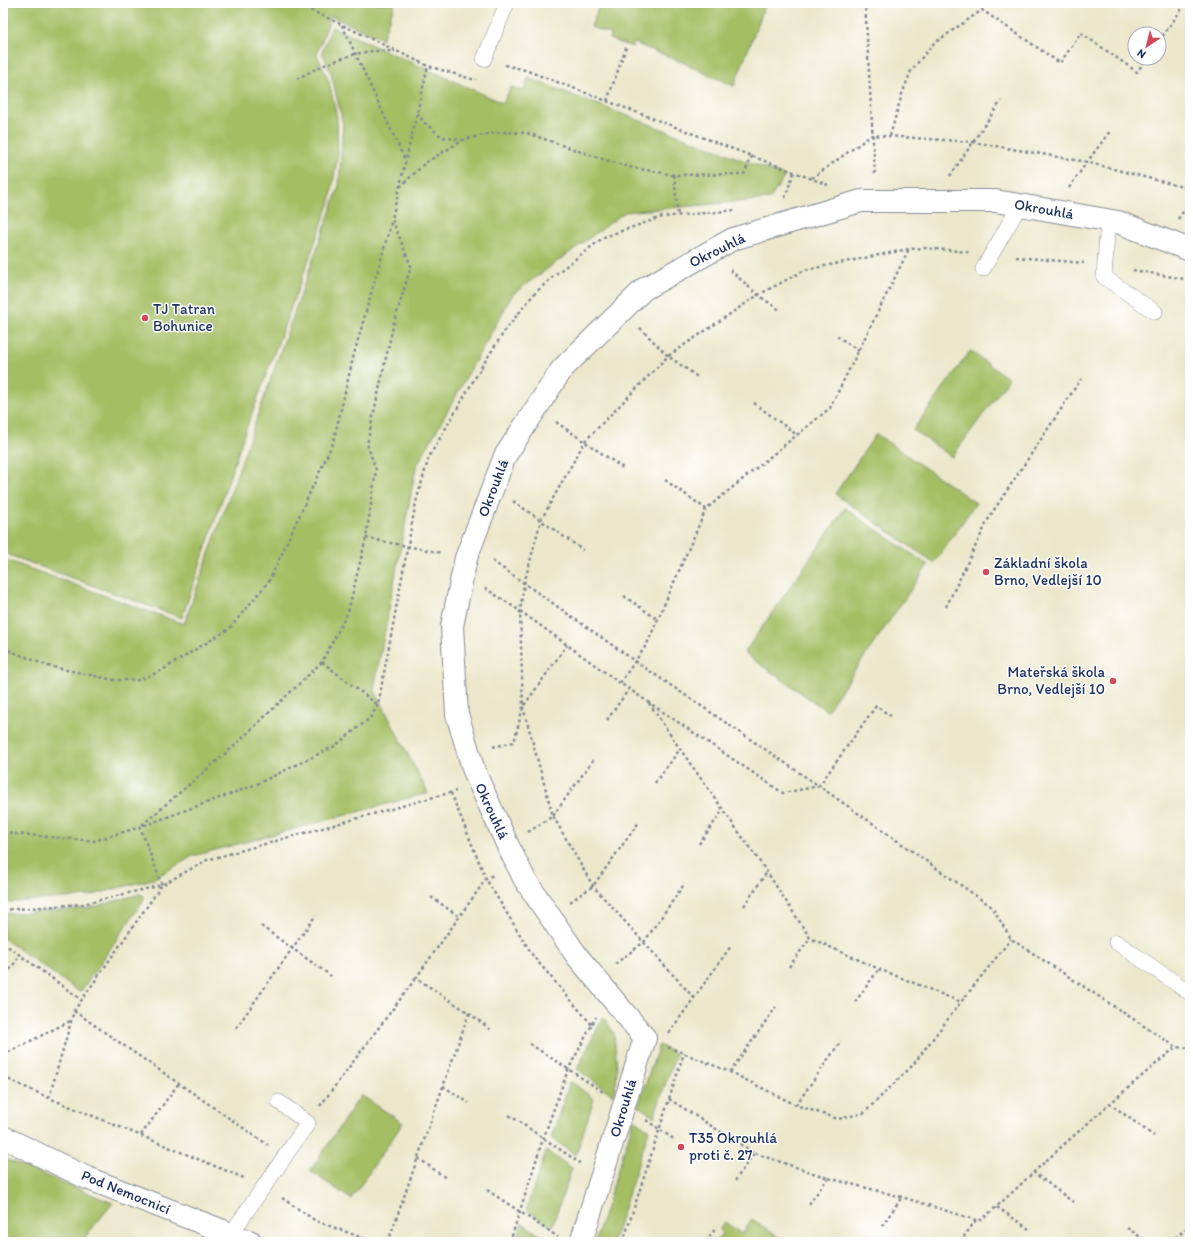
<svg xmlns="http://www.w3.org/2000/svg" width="1193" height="1245" viewBox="0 0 1193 1245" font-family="Itim,sans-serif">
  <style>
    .green { fill: #a4be64; stroke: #607661 }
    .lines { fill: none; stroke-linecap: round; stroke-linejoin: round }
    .service-casing { stroke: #848b94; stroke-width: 16 }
    .minor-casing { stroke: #848b94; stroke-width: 24 }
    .path { stroke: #848b94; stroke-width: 2.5; stroke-dasharray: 3 3; stroke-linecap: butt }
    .service { stroke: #fff; stroke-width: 15 }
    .minor { stroke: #fff; stroke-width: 22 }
    .poi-dot { fill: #d1495b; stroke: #fff; stroke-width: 1.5 }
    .labels { text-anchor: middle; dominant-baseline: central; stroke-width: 3; stroke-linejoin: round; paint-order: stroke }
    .street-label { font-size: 15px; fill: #1b2f5e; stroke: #fff }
    .poi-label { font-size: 15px; fill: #1b2f5e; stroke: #fff; text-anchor: start }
  </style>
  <rect width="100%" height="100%" fill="#fff"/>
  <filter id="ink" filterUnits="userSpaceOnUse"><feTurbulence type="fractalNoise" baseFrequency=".025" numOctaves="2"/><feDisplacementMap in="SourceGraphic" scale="8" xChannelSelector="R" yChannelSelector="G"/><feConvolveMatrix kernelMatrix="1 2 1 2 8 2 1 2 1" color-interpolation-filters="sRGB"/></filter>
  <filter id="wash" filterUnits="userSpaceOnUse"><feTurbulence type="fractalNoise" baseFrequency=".012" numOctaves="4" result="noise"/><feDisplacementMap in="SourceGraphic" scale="16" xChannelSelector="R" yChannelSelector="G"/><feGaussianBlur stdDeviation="0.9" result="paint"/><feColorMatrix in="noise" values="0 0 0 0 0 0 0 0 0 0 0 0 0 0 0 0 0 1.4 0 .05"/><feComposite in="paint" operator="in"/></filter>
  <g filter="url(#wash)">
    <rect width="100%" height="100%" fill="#ece7cb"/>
    <path class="green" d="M3 3H395L382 39 331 16 317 54 329 82 337 117 338 153 330 202 244 435 182 618 3 553Z
      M600 3H766L734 86 689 66V65L634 43 632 47 609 39 611 34 591 27Z
      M332 27 503 103 511 87 524 91 528 78 785 176 770 199 625 212 513 294 416 467 374 689 428 793 193 856 153 879 89 896 3 903V559L184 624 339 186 343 124 331 73 322 52Z
      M970 351 1009 379 952 457 913 430Z
      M876 434 976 503 934 563 835 494Z
      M845 508 928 565 827 711 744 653Z
      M140 894 143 895 144 897 143 901 82 990 78 991 3 938V914L90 908Z
      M603 1017 614 1033 617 1068 616 1083 613 1095 577 1069Z
      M659 1045 676 1054 654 1117 638 1106Z
      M570 1081 594 1099 576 1155 551 1138Z
      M361 1095 403 1123 351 1199 310 1171Z
      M634 1119 649 1130 613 1242H595Z
      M546 1151 572 1168 552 1227 526 1210Z
      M3 1158 113 1203 81 1242H3Z
      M752 1219 786 1242H716L722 1233 719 1230 725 1222 742 1234Z
      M522 1223 550 1242H516Z"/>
  </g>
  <g filter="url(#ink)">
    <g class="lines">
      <g class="service-casing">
        <path id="service" d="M484 59 507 3
          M1108 220 1104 277 1155 312
          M983 269 1020 205
          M1116 942 1190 993
          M231 1234 308 1123 279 1102"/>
      </g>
      <g class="minor-casing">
        <path id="minor" d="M3 1137 87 1178 251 1242
          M581 1242 645 1038 577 956 525 880 508 846 474 771 457 714 452 626 466 558 505 456 562 369 644 289 733 239 861 201H995L1020 205 1118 222 1190 250"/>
      </g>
      <path class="path" d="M294 3 330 19 428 66 475 80 476 79
        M865 3 875 176
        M342 25 405 160
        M1159 41 1186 3
        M505 65 525 70 557 82 828 185
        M297 79C317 67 350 53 373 51 380 51 388 51 395 51
        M607 101 627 45
        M417 113 425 123 442 137 463 140
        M890 136 902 94 911 71 933 44 982 10 1060 63 1081 33 1137 72 1147 58
        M674 175 678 216
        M950 176 1001 101
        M812 178 872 135 972 142 1087 162 1190 189
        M400 187 425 163 463 140 483 135 503 132 527 133 590 155 629 167 674 175 744 174 752 156
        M1069 188 1087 162 1111 130
        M785 198 794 172
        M1178 219 1190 202
        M1016 257 1084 263
        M730 270 758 295 781 311
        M1133 270 1190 280
        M640 328 668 356 699 378
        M837 336 859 351
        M754 403 797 435
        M556 422 623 468
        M665 480 706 509
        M513 501 583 550
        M366 538 442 553
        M485 588 520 611 620 683 783 793 819 786 635 661 491 560
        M624 596 657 619
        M946 607 990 516 1081 379
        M3 648 48 666 114 680H138L159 672 229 629 269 581 333 443 354 354 392 220
        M322 662 378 705
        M620 683 647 644 706 509 830 408 909 249
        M649 703 680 749 767 872 810 938 879 969 961 1002 1011 939
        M891 716 876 706 819 786 992 907 1011 939 1176 1047 1190 1048
        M607 720 629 689
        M493 747 514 742 523 707 567 645
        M655 783 680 749
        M451 793 486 879 533 956 592 1025
        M142 825 233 747 322 662 348 612 366 538 376 470 367 444 393 326 411 266 392 219 428 66
        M3 832 16 834 94 841 140 827 255 785 335 746 370 718 378 705 416 502 429 457 482 366 504 332 533 295 557 273 604 237 662 217 737 210
        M528 832 553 816 593 760
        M699 844 723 810
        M431 897 460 917
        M570 902 593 886 639 822
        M744 906 767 872
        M3 910 83 904 162 885 140 827
        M261 926 331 976
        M3 943 82 1000
        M615 964 644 942 685 883
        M789 967 810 938
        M3 980 20 955
        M694 998 593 886 553 816 523 707 520 611 524 584 541 520 585 441 668 356 758 295 805 270 909 249 925 248 969 252
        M855 1002 879 969
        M74 1011 268 1145
        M469 1013 491 1030
        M236 1028 316 915
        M669 1033 731 946
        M530 1044 603 1092
        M668 1047 730 1072 796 1105 838 1119 864 1113 912 1066 961 1002
        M3 1055 72 1020
        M730 1072 776 1007
        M3 1077 49 1098 244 1178
        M443 1086 469 1103
        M49 1098 74 1011 162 885 207 860 456 791
        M669 1099 754 1153 828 1178 902 1197 976 1220H981C1004 1201 1026 1179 1048 1159 1090 1121 1133 1083 1176 1047
        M1109 1103 1154 1136
        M796 1105 841 1041
        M320 1106 416 978
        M509 1115 580 1163
        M646 1120 675 1140
        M141 1135 179 1083
        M418 1158 446 1178
        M1033 1172 1073 1202
        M735 1181 754 1153
        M487 1190 558 1237
        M282 1198 316 1221 374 1242
        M809 1204 828 1178
        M997 1207 1029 1229
        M882 1226 902 1197
        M1127 1228 1148 1242
        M388 1242 469 1013 416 978 486 879 495 874
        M510 1242 543 1139 568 1070 596 1017
        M623 1242 684 1053
        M706 1242 716 1228
        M960 1242 976 1220
        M1171 1242 1190 1225"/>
      <use href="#service" class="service"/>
      <use href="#minor" class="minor"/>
    </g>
  </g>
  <g class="poi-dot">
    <circle cx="145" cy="318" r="4"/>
    <circle cx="986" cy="572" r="4"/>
    <circle cx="1113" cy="681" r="4"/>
    <circle cx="681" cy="1147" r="4"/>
  </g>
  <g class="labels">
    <g class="street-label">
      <text transform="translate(1044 209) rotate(10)">Okrouhlá</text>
      <text transform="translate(717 250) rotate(-26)">Okrouhlá</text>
      <text transform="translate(493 488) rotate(-69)">Okrouhlá</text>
      <text transform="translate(492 811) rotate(65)">Okrouhlá</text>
      <text transform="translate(623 1108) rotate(-73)">Okrouhlá</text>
      <text transform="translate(126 1192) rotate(22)">Pod Nemocnicí</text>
    </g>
    <g class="poi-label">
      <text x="153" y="309">TJ Tatran<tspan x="153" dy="17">Bohunice</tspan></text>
      <text x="994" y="563">Základní škola<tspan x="994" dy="17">Brno, Vedlejší 10</tspan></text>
      <text x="1105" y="672" text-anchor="end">Mateřská škola<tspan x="1105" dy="17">Brno, Vedlejší 10</tspan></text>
      <text x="689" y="1138">T35 Okrouhlá<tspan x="689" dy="17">proti č. 27</tspan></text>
    </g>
  </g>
  <rect width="1193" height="1245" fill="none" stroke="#fff" stroke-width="16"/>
  <g transform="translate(1147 46) rotate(215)"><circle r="19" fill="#ffffff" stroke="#a4acbf"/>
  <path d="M0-3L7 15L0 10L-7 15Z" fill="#d1495b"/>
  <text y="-6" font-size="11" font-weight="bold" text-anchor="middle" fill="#1b2f5e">N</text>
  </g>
</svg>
